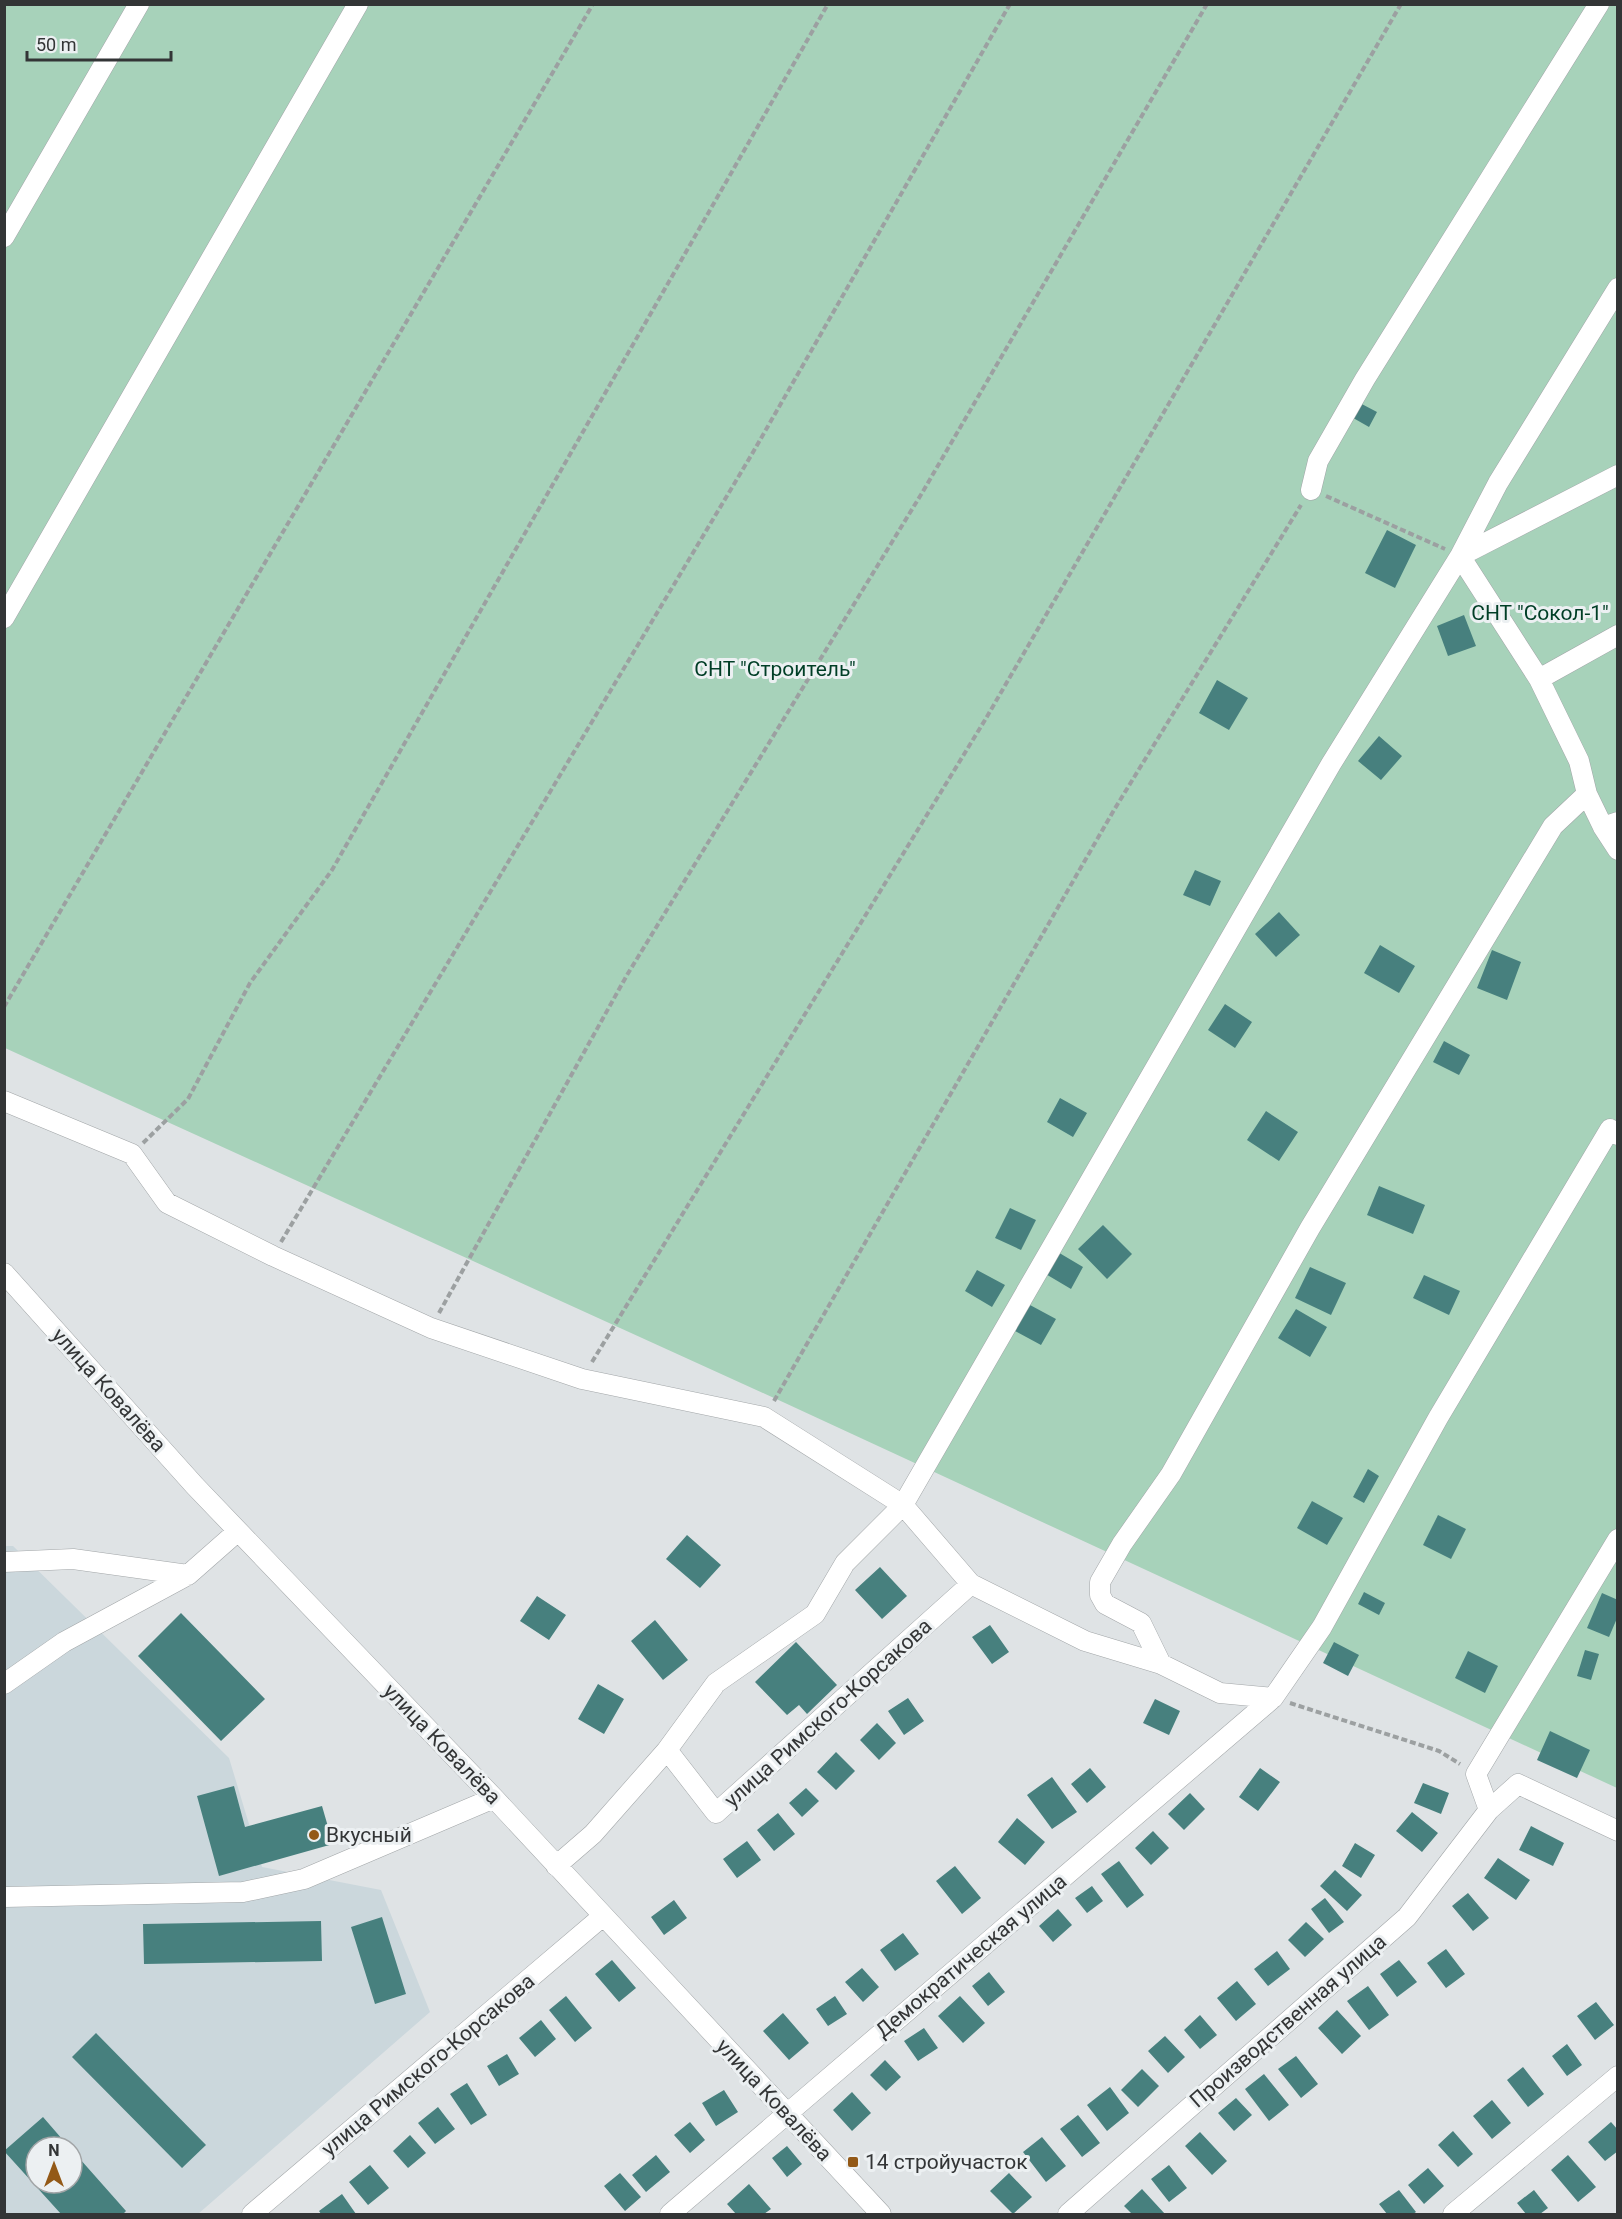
<svg xmlns="http://www.w3.org/2000/svg" width="1622" height="2219" viewBox="0 0 1622 2219" font-family="Roboto,sans-serif">
  <style>
    .built { fill: #cbd7dc; fill-rule: evenodd }
    .green { fill: #a7d2ba }
    .building { fill: #47807e }
    .lines { fill: none; stroke-linecap: round; stroke-linejoin: round }
    .minor-casing { stroke: #a2a6a8; stroke-width: 21 }
    .path { stroke: #9ca0a1; stroke-width: 4; stroke-dasharray: 6 3; stroke-linecap: butt }
    .minor { stroke: #fff; stroke-width: 20 }
    .poi-dot { fill: #935917; stroke: #ecf0f2; stroke-width: 2 }
    .labels { text-anchor: middle; dominant-baseline: central; stroke-width: 6; stroke-linejoin: round; paint-order: stroke }
    .park-label { font-size: 21px; fill: #003e26; stroke: #ecf0f2 }
    .street-label { font-size: 21px; fill: #333536; stroke: #ecf0f2 }
    .poi-label { font-size: 21px; fill: #333536; stroke: #ecf0f2; text-anchor: start }
  </style>
  <rect width="100%" height="100%" fill="#dfe3e5"/>
  <path class="built" d="M4 1546H13L229 1758 262 1867 381 1890 430 2012 198 2214H5ZM36 2147H72V2183H36Z"/>
  <path class="green" d="M5 5H1617V1788L785 1403 5 1048Z"/>
  <path class="building" d="M1356 401 1377 412 1369 427 1348 415Z
    M1387 530 1416 545 1395 588 1365 573Z
    M1464 615 1476 646 1448 656 1437 626Z
    M1217 680 1248 698 1229 730 1199 713Z
    M1379 736 1402 756 1381 780 1358 761Z
    M1195 870 1221 881 1210 906 1183 895Z
    M1279 912 1300 935 1276 957 1255 934Z
    M1380 945 1415 966 1399 993 1364 973Z
    M1492 950 1521 962 1507 1000 1477 988Z
    M1225 1004 1252 1022 1235 1048 1208 1030Z
    M1444 1041 1470 1055 1459 1075 1433 1062Z
    M1060 1098 1087 1113 1073 1137 1047 1122Z
    M1266 1111 1298 1132 1279 1161 1247 1140Z
    M1379 1186 1425 1205 1413 1234 1367 1215Z
    M1010 1208 1036 1220 1021 1250 995 1238Z
    M1103 1225 1132 1254 1107 1279 1078 1249Z
    M1056 1251 1083 1267 1071 1289 1044 1273Z
    M1310 1267 1346 1283 1331 1315 1295 1298Z
    M977 1270 1005 1285 992 1307 965 1291Z
    M1424 1275 1460 1291 1449 1315 1413 1298Z
    M1030 1305 1056 1319 1041 1345 1015 1331Z
    M1296 1309 1327 1327 1310 1357 1278 1338Z
    M1368 1469 1379 1476 1364 1503 1353 1497Z
    M1312 1501 1343 1518 1327 1545 1297 1528Z
    M1438 1515 1466 1529 1451 1559 1423 1545Z
    M687 1535 721 1565 700 1588 666 1559Z
    M880 1567 907 1596 882 1619 855 1590Z
    M1364 1592 1385 1603 1379 1615 1358 1604Z
    M1602 1593 1618 1600V1616L1609 1637 1587 1628Z
    M537 1596 566 1615 549 1640 520 1621Z
    M181 1613 265 1699 221 1741 138 1656Z
    M655 1620 688 1660 663 1680 631 1641Z
    M990 1625 1009 1652 992 1664 972 1637Z
    M796 1642 837 1685 807 1714 799 1705 787 1715 755 1682Z
    M1334 1642 1359 1655 1348 1676 1323 1663Z
    M1585 1650 1599 1654 1591 1680 1577 1676Z
    M1468 1651 1498 1666 1485 1693 1455 1678Z
    M598 1684 624 1699 604 1734 578 1719Z
    M908 1698 924 1721 904 1735 888 1711Z
    M1155 1699 1180 1711 1169 1735 1143 1723Z
    M877 1723 896 1743 879 1760 860 1740Z
    M1550 1731 1590 1750 1577 1778 1537 1760Z
    M836 1752 855 1771 836 1790 817 1772Z
    M1090 1768 1106 1787 1087 1803 1071 1784Z
    M1260 1768 1280 1782 1258 1811 1239 1797Z
    M1052 1777 1077 1812 1052 1829 1027 1795Z
    M1423 1783 1449 1793 1441 1814 1414 1803Z
    M234 1786 245 1827 322 1806 333 1844 219 1876 197 1796Z
    M806 1788 819 1801 802 1817 789 1803Z
    M1190 1793 1205 1809 1184 1830 1168 1814Z
    M1412 1812 1438 1833 1422 1852 1396 1831Z
    M778 1813 795 1834 774 1851 757 1830Z
    M1017 1818 1045 1842 1025 1865 998 1842Z
    M1531 1826 1564 1843 1553 1866 1519 1850Z
    M1153 1831 1169 1848 1151 1865 1135 1848Z
    M747 1841 761 1860 737 1878 723 1859Z
    M1355 1843 1375 1855 1361 1878 1342 1866Z
    M1498 1858 1530 1880 1516 1900 1484 1878Z
    M1119 1861 1144 1895 1127 1908 1101 1874Z
    M955 1866 981 1898 962 1914 936 1881Z
    M1335 1870 1362 1895 1347 1911 1320 1886Z
    M1092 1886 1103 1901 1087 1913 1075 1898Z
    M1468 1893 1489 1918 1473 1931 1452 1906Z
    M1325 1898 1344 1922 1329 1933 1311 1909Z
    M674 1900 687 1918 664 1935 651 1917Z
    M1058 1909 1072 1925 1053 1942 1039 1926Z
    M382 1917 406 1994 375 2004 351 1927Z
    M321 1921 322 1961 144 1964 143 1924Z
    M1306 1922 1324 1939 1305 1957 1288 1940Z
    M903 1933 919 1954 895 1971 880 1950Z
    M1446 1949 1465 1974 1446 1988 1427 1963Z
    M1277 1951 1290 1969 1268 1986 1254 1969Z
    M612 1960 636 1988 619 2002 595 1974Z
    M1399 1960 1417 1982 1397 1997 1380 1974Z
    M862 1968 879 1987 863 2002 845 1982Z
    M989 1972 1005 1992 988 2006 972 1986Z
    M1237 1981 1256 2004 1236 2021 1217 1998Z
    M1368 1986 1389 2015 1369 2030 1347 2001Z
    M566 1996 592 2028 575 2042 549 2010Z
    M835 1996 847 2014 828 2026 816 2009Z
    M960 1996 985 2023 963 2043 938 2016Z
    M1596 2002 1614 2025 1595 2040 1577 2016Z
    M1337 2010 1361 2036 1342 2054 1318 2028Z
    M783 2013 809 2043 789 2060 763 2031Z
    M1200 2015 1217 2035 1200 2049 1184 2030Z
    M541 2020 556 2039 535 2057 519 2038Z
    M924 2028 938 2048 918 2061 904 2041Z
    M96 2033 206 2145 182 2168 72 2057Z
    M1165 2036 1185 2057 1168 2073 1148 2051Z
    M1567 2044 1582 2065 1567 2076 1552 2056Z
    M507 2054 519 2074 499 2086 487 2066Z
    M1296 2056 1318 2084 1301 2098 1278 2069Z
    M885 2060 901 2077 886 2091 870 2075Z
    M1523 2067 1544 2094 1528 2107 1507 2080Z
    M1142 2069 1159 2086 1138 2107 1121 2090Z
    M1264 2074 1289 2105 1269 2121 1245 2089Z
    M467 2083 487 2115 471 2125 450 2094Z
    M1110 2087 1129 2113 1107 2131 1087 2105Z
    M724 2090 738 2112 716 2126 702 2103Z
    M852 2092 871 2113 852 2131 833 2110Z
    M1236 2098 1252 2115 1234 2131 1218 2113Z
    M1492 2100 1511 2123 1492 2139 1473 2116Z
    M438 2107 455 2129 435 2144 418 2123Z
    M1078 2115 1100 2143 1082 2157 1060 2129Z
    M43 2117 69 2147H36V2183H72V2150L126 2211 123 2214H61L4 2151Z
    M690 2122 705 2140 690 2153 674 2135Z
    M1611 2122 1618 2130V2151L1605 2161 1588 2142Z
    M1453 2131 1473 2154 1458 2167 1438 2145Z
    M1200 2132 1227 2161 1212 2175 1185 2146Z
    M410 2135 426 2153 408 2168 393 2151Z
    M1042 2137 1066 2166 1046 2182 1023 2152Z
    M787 2146 802 2164 787 2177 772 2158Z
    M656 2155 670 2172 646 2192 632 2175Z
    M1568 2155 1596 2187 1578 2202 1551 2170Z
    M370 2165 389 2188 368 2205 349 2182Z
    M1169 2165 1187 2188 1169 2202 1151 2179Z
    M1428 2168 1444 2186 1424 2204 1408 2185Z
    M620 2173 641 2197 625 2211 604 2186Z
    M1009 2173 1032 2197 1013 2214 990 2191Z
    M749 2184 771 2209 764 2214H736L727 2204Z
    M1142 2189 1165 2214H1132L1124 2206Z
    M1399 2190 1416 2212 1413 2214H1387L1379 2204Z
    M1534 2190 1548 2208 1540 2214H1526L1517 2203Z
    M342 2194 356 2214H321L319 2211Z"/>
  <g class="lines">
    <g class="minor-casing">
      <path id="minor" d="M4 237 139 4
        M1311 490 1318 461 1365 379 1599 4
        M1460 556 1498 483 1618 288
        M1460 556 1618 475
        M4 618 358 4
        M1539 679 1618 635
        M1618 822 1603 827 1618 850
        M4 1101 132 1154 167 1203 273 1256 431 1328 582 1379 764 1417 903 1505 971 1584 1085 1641 1161 1664 1220 1693 1273 1698
        M4 1273 195 1486 494 1798 881 2214
        M4 1562 73 1559 188 1575 238 1531
        M1161 1664 1141 1623 1105 1604 1100 1595V1582L1122 1544 1171 1474 1310 1228 1553 826 1587 794
        M4 1684 64 1642 188 1575
        M667 1750 716 1683 815 1614 845 1563 903 1505 1331 764 1460 556 1539 679 1579 761 1587 794 1603 827
        M1489 1810 1476 1774 1618 1539
        M556 1866 593 1834 667 1750 716 1813 971 1584
        M4 1897 243 1892 304 1879 494 1798
        M252 2214 603 1916
        M670 2214 1273 1698 1322 1627 1438 1418 1610 1129 1618 1135
        M1068 2214 1407 1917 1489 1810 1518 1784 1618 1831
        M1453 2214 1618 2076"/>
    </g>
    <path class="path" d="M1326 496 1445 549
      M4 1007 593 4
      M143 1143 188 1099 250 983 332 870 828 4
      M281 1242 752 454 1010 4
      M439 1313 627 975 922 493 1207 4
      M592 1362 985 720 1401 4
      M774 1401 1114 810 1301 505
      M1290 1703 1439 1751 1460 1764"/>
    <use href="#minor" class="minor"/>
  </g>
  <g class="poi-dot">
    <circle cx="314" cy="1835" r="6"/>
    <rect x="847" y="2156" width="12" height="12" rx="3"/>
  </g>
  <g class="labels">
    <g class="park-label">
      <text x="1540" y="613">СНТ "Сокол-1"</text>
      <text x="775" y="669">СНТ "Строитель"</text>
    </g>
    <g class="street-label">
      <text transform="translate(109 1390) rotate(48)">улица Ковалёва</text>
      <text transform="translate(828 1713) rotate(-42)">улица Римского-Корсакова</text>
      <text transform="translate(442 1744) rotate(46)">улица Ковалёва</text>
      <text transform="translate(971 1956) rotate(-40)">Демократическая улица</text>
      <text transform="translate(1288 2021) rotate(-41)">Производственная улица</text>
      <text transform="translate(428 2065) rotate(-40)">улица Римского-Корсакова</text>
      <text transform="translate(774 2100) rotate(47)">улица Ковалёва</text>
    </g>
    <g class="poi-label">
      <text x="326" y="1835">Вкусный</text>
      <text x="865" y="2162">14 стройучасток</text>
    </g>
  </g>
  <rect width="1622" height="2219" fill="none" stroke="#333536" stroke-width="12"/>
  <g transform="translate(54 2165)"><circle r="28" fill="#ecf0f2" stroke="#a2a5a7" stroke-width="1.5"/>
  <path d="M0-4.5L10 22L0 15L-10 22Z" fill="#935917"/>
  <text y="-9" font-size="16" font-weight="bold" text-anchor="middle" fill="#333536">N</text>
  </g>
  <path d="M27 51v9h144v-9" fill="none" stroke="#333536" stroke-width="3"/>
  <text x="36" y="51" font-size="18" fill="#333536" stroke="#ecf0f2" stroke-width="4.5" paint-order="stroke">50 m</text>
</svg>
